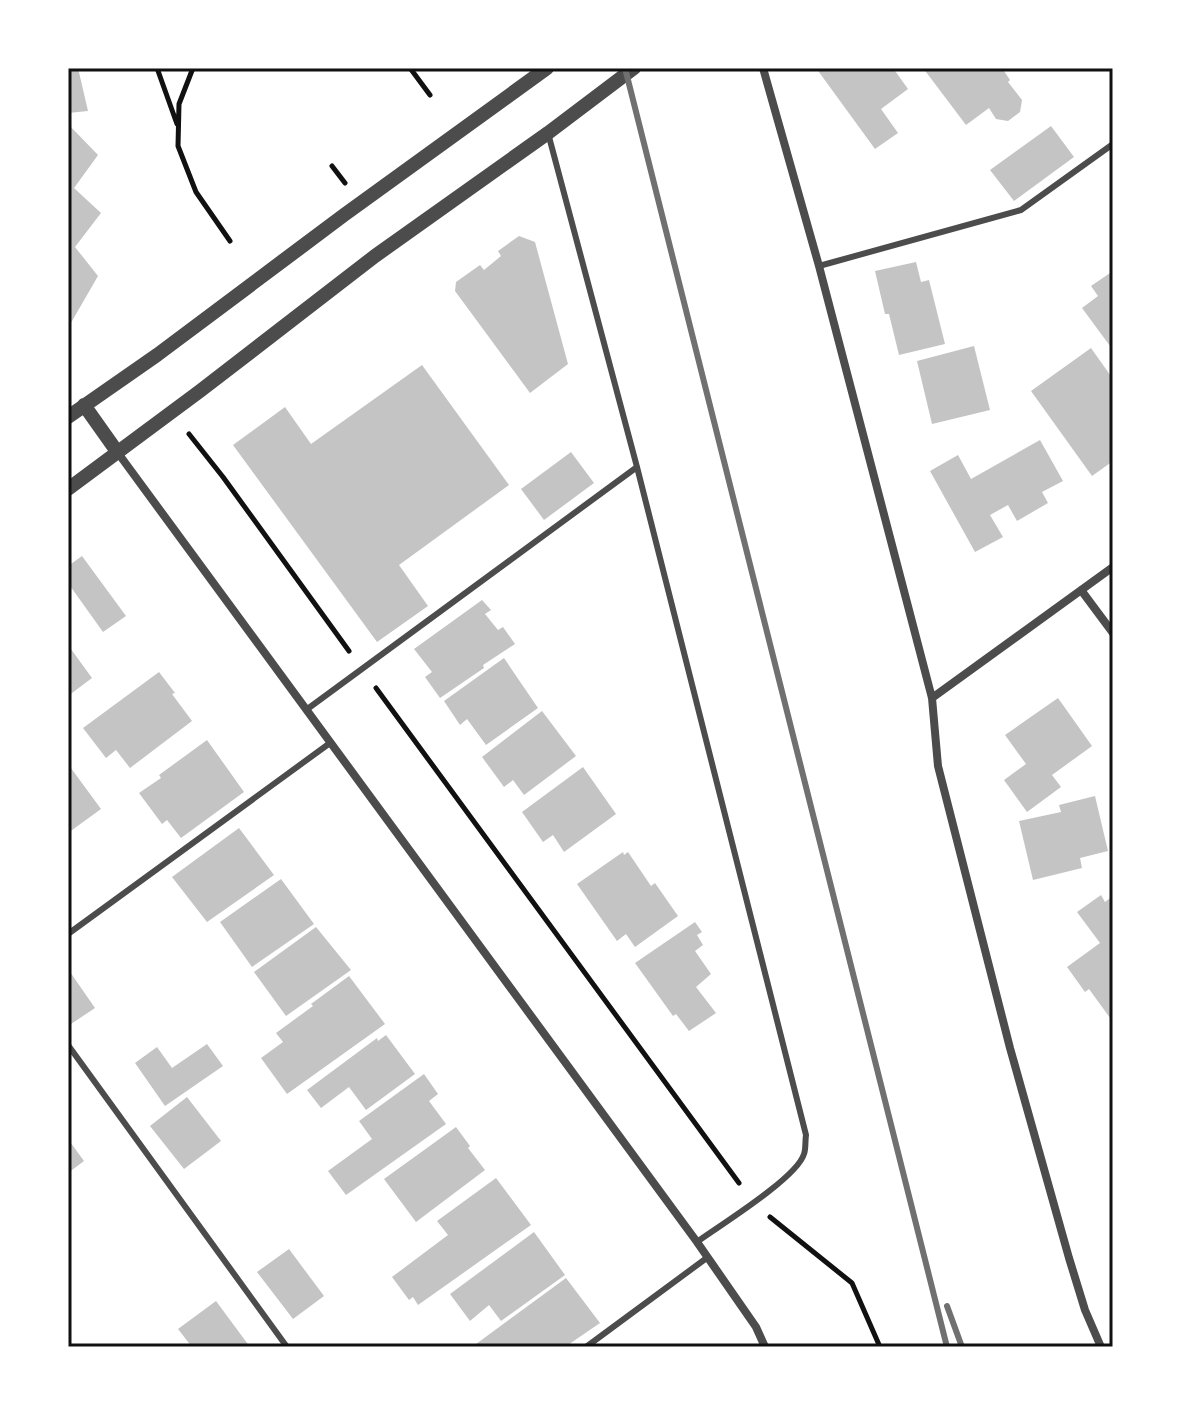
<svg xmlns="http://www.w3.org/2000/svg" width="1181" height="1415" viewBox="0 0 1181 1415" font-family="Karla,sans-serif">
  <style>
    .building { fill: #c4c4c4 }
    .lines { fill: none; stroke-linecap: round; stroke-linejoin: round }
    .path { stroke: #111; stroke-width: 5 }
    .service { stroke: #4c4c4c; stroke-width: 6 }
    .minor { stroke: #4c4c4c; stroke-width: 8 }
    .tertiary { stroke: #4c4c4c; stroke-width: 14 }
    .rail { stroke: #707070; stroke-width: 6 }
    .neatline { fill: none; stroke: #111; stroke-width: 3 }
  </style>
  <rect width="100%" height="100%" fill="#fff"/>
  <path class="building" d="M68 68H78L88 111 68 113Z
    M816 68H893L908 89 881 109 898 133 875 149Z
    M923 68H1002L1010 80 1008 82 1022 100 1020 112 1008 121 996 119 989 108 966 125Z
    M68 124 98 155 74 188 101 213 75 247 98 276 68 328Z
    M1051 126 1074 157 1014 201 990 170Z
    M519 236 535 242 568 364 530 393 455 291 456 282 480 265 484 270 501 256 498 251Z
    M916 262 921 282 929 280 945 344 899 355 889 314H885L875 271Z
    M1113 271V350L1082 308 1098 296 1091 286Z
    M974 346 990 410 932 424 917 361Z
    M1091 348 1113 379V461L1092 476 1031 391Z
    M422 365 509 485 399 565 428 606 377 642 233 445 285 407 311 444Z
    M1040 440 1063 481 1042 492 1048 503 1017 521 1008 505 990 515 1003 537 975 552 930 471 958 455 971 479Z
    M571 452 594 483 544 520 521 489Z
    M82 556 126 616 103 632 68 583V566Z
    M482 600 491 610 485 614 498 630 503 627 515 644 483 665 484 668 440 698 425 677 432 672 414 649Z
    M68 645 92 678 68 696Z
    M504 658 538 708 486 745 467 719 460 725 444 701Z
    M159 672 175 693 172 694 192 721 130 768 116 750 106 758 83 728Z
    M1058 698 1092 746 1052 775 1061 787 1027 812 1004 780 1026 764 1005 735Z
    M542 711 576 756 524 795 513 780 504 787 482 757Z
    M207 740 244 792 181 838 167 820 162 824 139 793 161 778 159 775Z
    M68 764 101 809 68 833Z
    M583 767 616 814 564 852 553 835 543 842 522 812Z
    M1095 796 1108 851 1080 858 1082 868 1033 880 1019 821 1061 812 1059 805Z
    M239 828 274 875 207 922 172 877Z
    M623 852 624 855 628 852 651 886 655 883 678 916 635 947 626 934 617 941 577 884Z
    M281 879 314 924 252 967 220 922Z
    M1101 895 1105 902 1113 896V1022L1089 989 1085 992 1067 967 1100 943 1077 912Z
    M695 922 702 932 697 935 703 945 695 951 711 974 696 987 716 1013 689 1031 676 1014 673 1016 635 963Z
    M316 927 351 970 286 1016 254 972Z
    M68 969 95 1008 68 1026Z
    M349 976 385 1024 287 1094 261 1058 283 1042 276 1033 313 1006 311 1004Z
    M386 1035 415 1074 366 1110 349 1087 321 1108 307 1090 377 1038 378 1041Z
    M207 1044 223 1066 165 1106 135 1063 157 1047 172 1068Z
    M424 1074 438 1094 429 1101 446 1124 346 1195 328 1171 372 1139 359 1121Z
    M187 1097 221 1141 184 1169 150 1126Z
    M456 1127 470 1146 468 1148 485 1170 416 1222 384 1179Z
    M68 1139 84 1161 68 1173Z
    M496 1178 531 1225 418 1305 413 1297 409 1300 392 1277 448 1235 437 1221Z
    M534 1232 565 1275 501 1321 489 1305 470 1321 450 1294Z
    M289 1249 324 1296 293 1319 257 1272Z
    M566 1278 600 1323 565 1347H472Z
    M216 1301 250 1347H192L178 1329Z"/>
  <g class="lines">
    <path class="path" d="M157 68 177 124
      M193 68 179 104 178 146 196 192 230 241
      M410 68 430 95
      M332 166 345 183
      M189 434 223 477 349 651
      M376 688 739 1183
      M770 1217 852 1283 880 1347"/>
    <path class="service" d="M548 133 637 467 806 1135C805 1141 806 1149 804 1154 797 1178 719 1226 697 1242
      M819 266 1021 210 1113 144
      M306 710 637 467
      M68 934 330 743
      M68 1045 287 1347
      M586 1347 708 1257"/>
    <path class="minor" d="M763 68 819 266 932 698 938 766 1010 1048 1069 1258 1085 1310 1101 1347
      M118 453 697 1242 756 1327 765 1347
      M1081 590 1113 633
      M932 698 1113 567"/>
    <path class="tertiary" d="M84 405 118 453
      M68 417 157 355 344 215 547 68
      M68 489 200 391 375 256 548 133 634 68"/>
    <path class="rail" d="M625 68 947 1347
      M947 1306 962 1347"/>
  </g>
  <rect width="1181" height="1415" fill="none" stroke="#ffffff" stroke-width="140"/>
  <rect x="70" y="70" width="1041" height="1275" class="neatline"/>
</svg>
